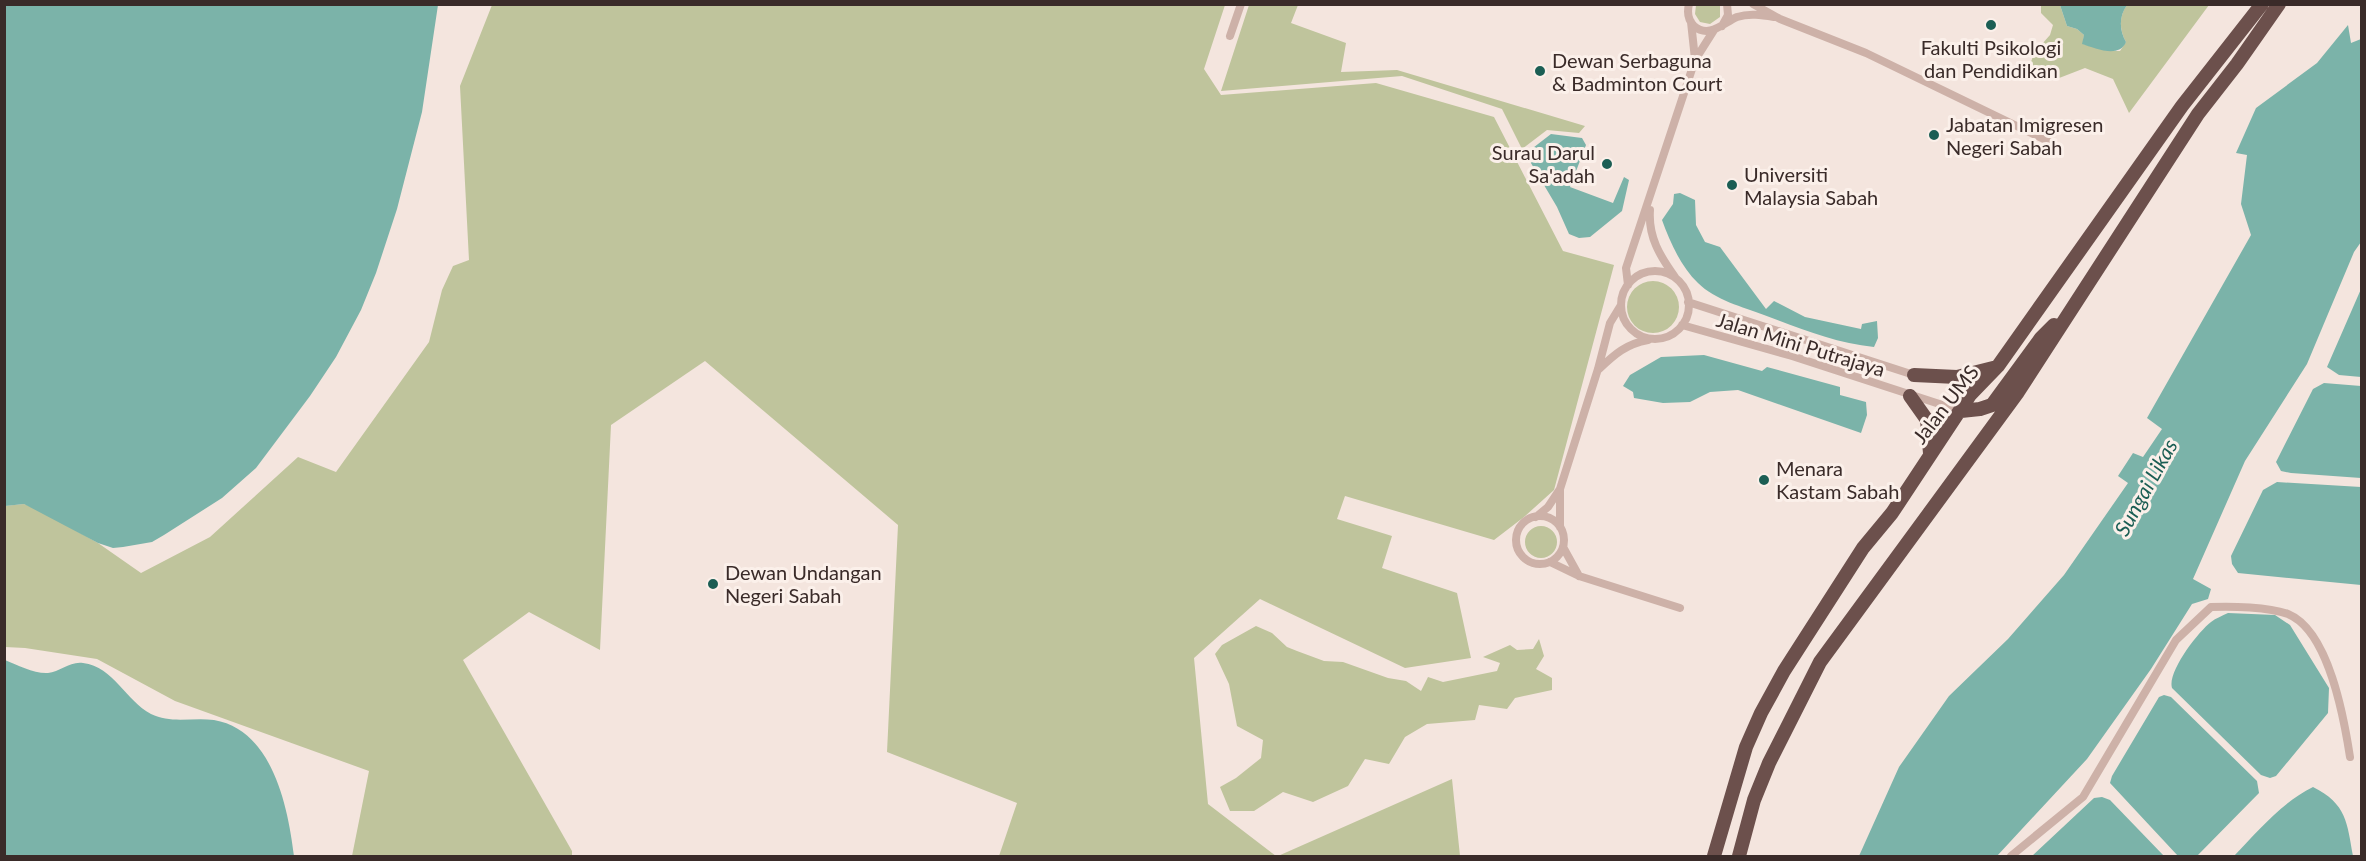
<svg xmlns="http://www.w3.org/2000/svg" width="2366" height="861" viewBox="0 0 2366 861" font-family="Lato,sans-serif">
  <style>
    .green { fill: #bfc49c }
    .water { fill: #7bb3a9 }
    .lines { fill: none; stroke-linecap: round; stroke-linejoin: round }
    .minor { stroke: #cdb1a8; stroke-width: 8 }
    .trunk { stroke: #6c504c; stroke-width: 14 }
    .poi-dot { fill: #1b5e54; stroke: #fbf0ea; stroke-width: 2 }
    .labels { text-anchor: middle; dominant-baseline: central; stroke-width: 6; stroke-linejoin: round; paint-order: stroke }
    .poi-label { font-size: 20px; fill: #3a2b29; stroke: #fbf0ea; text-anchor: start }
    .street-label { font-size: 20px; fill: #3a2b29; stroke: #fbf0ea }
    .water-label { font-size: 21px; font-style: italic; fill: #1b5e54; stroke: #fbf0ea }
  </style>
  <rect width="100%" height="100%" fill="#f4e5de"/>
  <path class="green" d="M492 5H1225L1204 69 1221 95 1376 83 1494 117 1563 251 1614 265 1554 490 1524 517 1494 540 1345 496 1337 519 1392 536 1382 568 1457 593 1471 658 1405 668 1260 599 1194 658 1208 804 1276 856H999L1017 803 887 752 898 525 705 361 611 425 600 650 529 612 463 660 572 851V856H352L369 771 175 701 97 659 25 648 5 647 4 506 24 504 37 509 98 543 141 573 210 537 298 457 336 472 429 342 442 290 453 266 469 260 460 86Z
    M1249 5H1298L1291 23 1346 43 1341 72 1397 70 1585 126 1579 133 1547 130 1522 149 1502 109 1402 76 1221 91Z
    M1696 5H1720V17L1710 24 1700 22 1695 14Z
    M2041 5H2060L2067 26 2077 29 2084 35 2083 44 2109 51H2120L2126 42C2119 29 2119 16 2127 5H2209L2129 113 2113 79 2085 68 2054 80 2028 71 2034 53 2050 35 2053 25 2041 13Z
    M1627 307a26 26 0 1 1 52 0a26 26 0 1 1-52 0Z
    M1525 542a16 16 0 1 1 32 0a16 16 0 1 1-32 0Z
    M1256 626 1272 633 1287 647 1297 651 1324 661 1343 662 1388 678 1406 681 1421 691 1428 677 1443 682 1497 671 1500 663 1483 657 1510 645 1517 650 1533 649 1539 639 1544 656 1536 669 1552 678V690L1515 698 1507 709 1479 705 1475 720 1427 724 1405 737 1389 764 1365 759 1348 786 1313 802 1283 792 1254 811H1230L1220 787 1236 778 1261 758 1263 740 1237 726 1229 684 1215 654 1222 645Z
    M1452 779 1460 856H1278Z"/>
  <path class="water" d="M4 5H438L422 112 397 209 376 273 361 310 336 357 310 396 256 468 222 498 164 535 152 542 123 547 113 548 98 543 24 504 5 506Z
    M2060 5H2127C2119 16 2119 30 2126 42 2119 59 2095 48 2082 44L2084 35 2077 29 2067 26Z
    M2348 25 2351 43 2361 39V242L2354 252 2307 364 2245 461 2193 579 2211 589 2208 599 2192 604 2151 669 2087 759 1997 856H1859L1899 767 1949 696 2008 639 2064 575 2128 483 2118 476 2133 453 2143 457 2162 429 2147 418 2251 235 2241 204 2247 155 2236 153 2256 108 2317 63Z
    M1551 134 1582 138 1586 145 1570 187 1613 203 1624 177 1629 180 1622 211 1590 237 1579 238 1569 234 1557 207 1528 158 1529 151Z
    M1680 193 1695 200 1696 225 1705 242 1720 247 1766 309 1774 301 1805 317 1861 329 1862 324 1877 321 1878 338 1874 347C1835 343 1801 329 1764 315 1743 307 1715 300 1698 283 1681 267 1670 242 1662 220L1673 204 1674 194Z
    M2361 289V377L2339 375 2327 367Z
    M1704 355 1762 371 1767 367 1840 387V395L1866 402 1867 415 1861 433 1738 390 1710 392 1690 402 1663 403 1634 398 1633 392 1623 386 1630 375 1661 357Z
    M2324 383 2361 386V478L2291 473 2281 471 2276 462 2313 389Z
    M2277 482 2361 487V585L2238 573 2232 564 2231 556 2263 490Z
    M2228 613 2275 615 2290 625 2329 688 2328 713 2276 776 2270 778 2261 775 2172 688C2167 672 2198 632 2211 622 2216 618 2222 616 2228 613Z
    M5 660C17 665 35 674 48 673 60 672 70 661 83 663 114 667 126 701 151 714 171 724 193 717 214 720 273 730 288 808 294 856H5Z
    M2164 695 2171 697 2257 781 2259 793 2197 856H2178L2110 783 2112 776 2159 697Z
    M2313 787C2347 804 2347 823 2353 856H2234C2257 832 2282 802 2313 787Z
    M2102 797 2110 800 2164 856H2032L2094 798Z"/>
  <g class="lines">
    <path class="minor" d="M1689 4C1687 12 1688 20 1694 26 1709 39 1723 23 1737 17 1749 13 1762 15 1774 17
      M1753 4 1780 19 1866 53 2054 144
      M1691 22 1695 59
      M1722 26 1728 15 1727 4
      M1230 36 1241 4
      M1650 210C1648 237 1660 256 1675 277
      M1621 305a34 34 0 1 1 68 0a34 34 0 1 1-68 0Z
      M1628 285 1626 268 1695 60 1714 30
      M1688 302 1914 375
      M1682 325 1792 356 1961 411
      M1599 369C1615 354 1626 344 1648 340
      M1516 540a24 24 0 1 1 48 0a24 24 0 1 1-48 0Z
      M1536 517 1548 507 1560 489 1598 369 1610 323 1621 305
      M1560 527V489
      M1563 547 1579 576
      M1550 562 1579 576 1680 608
      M2011 856 2083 797 2176 640 2211 607C2231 606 2269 607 2288 614 2329 631 2344 718 2350 757"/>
    <path class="trunk" d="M1914 375 1957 377 1997 367
      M1910 396 1927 420 1930 453
      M1961 411 1980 409 1992 405 2041 338 2054 325
      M1714 856 1746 747 1761 713 1784 671 1863 548 1892 513 1970 395 1998 366 2182 106 2262 4
      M1739 856 1754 800 1769 763 1820 662 2018 392 2198 114 2237 64 2279 4"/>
  </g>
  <g class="poi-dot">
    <circle cx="1991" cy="25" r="6"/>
    <circle cx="1540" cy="71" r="6"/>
    <circle cx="1934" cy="135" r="6"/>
    <circle cx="1607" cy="164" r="6"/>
    <circle cx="1732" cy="185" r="6"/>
    <circle cx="1764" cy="480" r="6"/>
    <circle cx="713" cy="584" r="6"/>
  </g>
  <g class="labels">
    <g class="poi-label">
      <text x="1991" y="47" text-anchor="middle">Fakulti Psikologi<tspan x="1991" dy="23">dan Pendidikan</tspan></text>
      <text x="1552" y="60">Dewan Serbaguna<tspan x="1552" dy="23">&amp; Badminton Court</tspan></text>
      <text x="1946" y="124">Jabatan Imigresen<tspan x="1946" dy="23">Negeri Sabah</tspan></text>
      <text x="1595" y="152" text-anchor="end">Surau Darul<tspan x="1595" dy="23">Sa'adah</tspan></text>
      <text x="1744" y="174">Universiti<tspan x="1744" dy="23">Malaysia Sabah</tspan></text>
      <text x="1776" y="468">Menara<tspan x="1776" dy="23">Kastam Sabah</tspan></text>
      <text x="725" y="572">Dewan Undangan<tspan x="725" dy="23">Negeri Sabah</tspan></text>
    </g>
    <g class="street-label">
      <text transform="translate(1801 344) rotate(17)">Jalan Mini Putrajaya</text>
      <text transform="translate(1945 404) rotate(-52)">Jalan UMS</text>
    </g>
    <g class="water-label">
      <text transform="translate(2145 487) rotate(-61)">Sungai Likas</text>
    </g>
  </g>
  <rect width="2366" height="861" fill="none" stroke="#3a2b29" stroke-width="12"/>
</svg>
